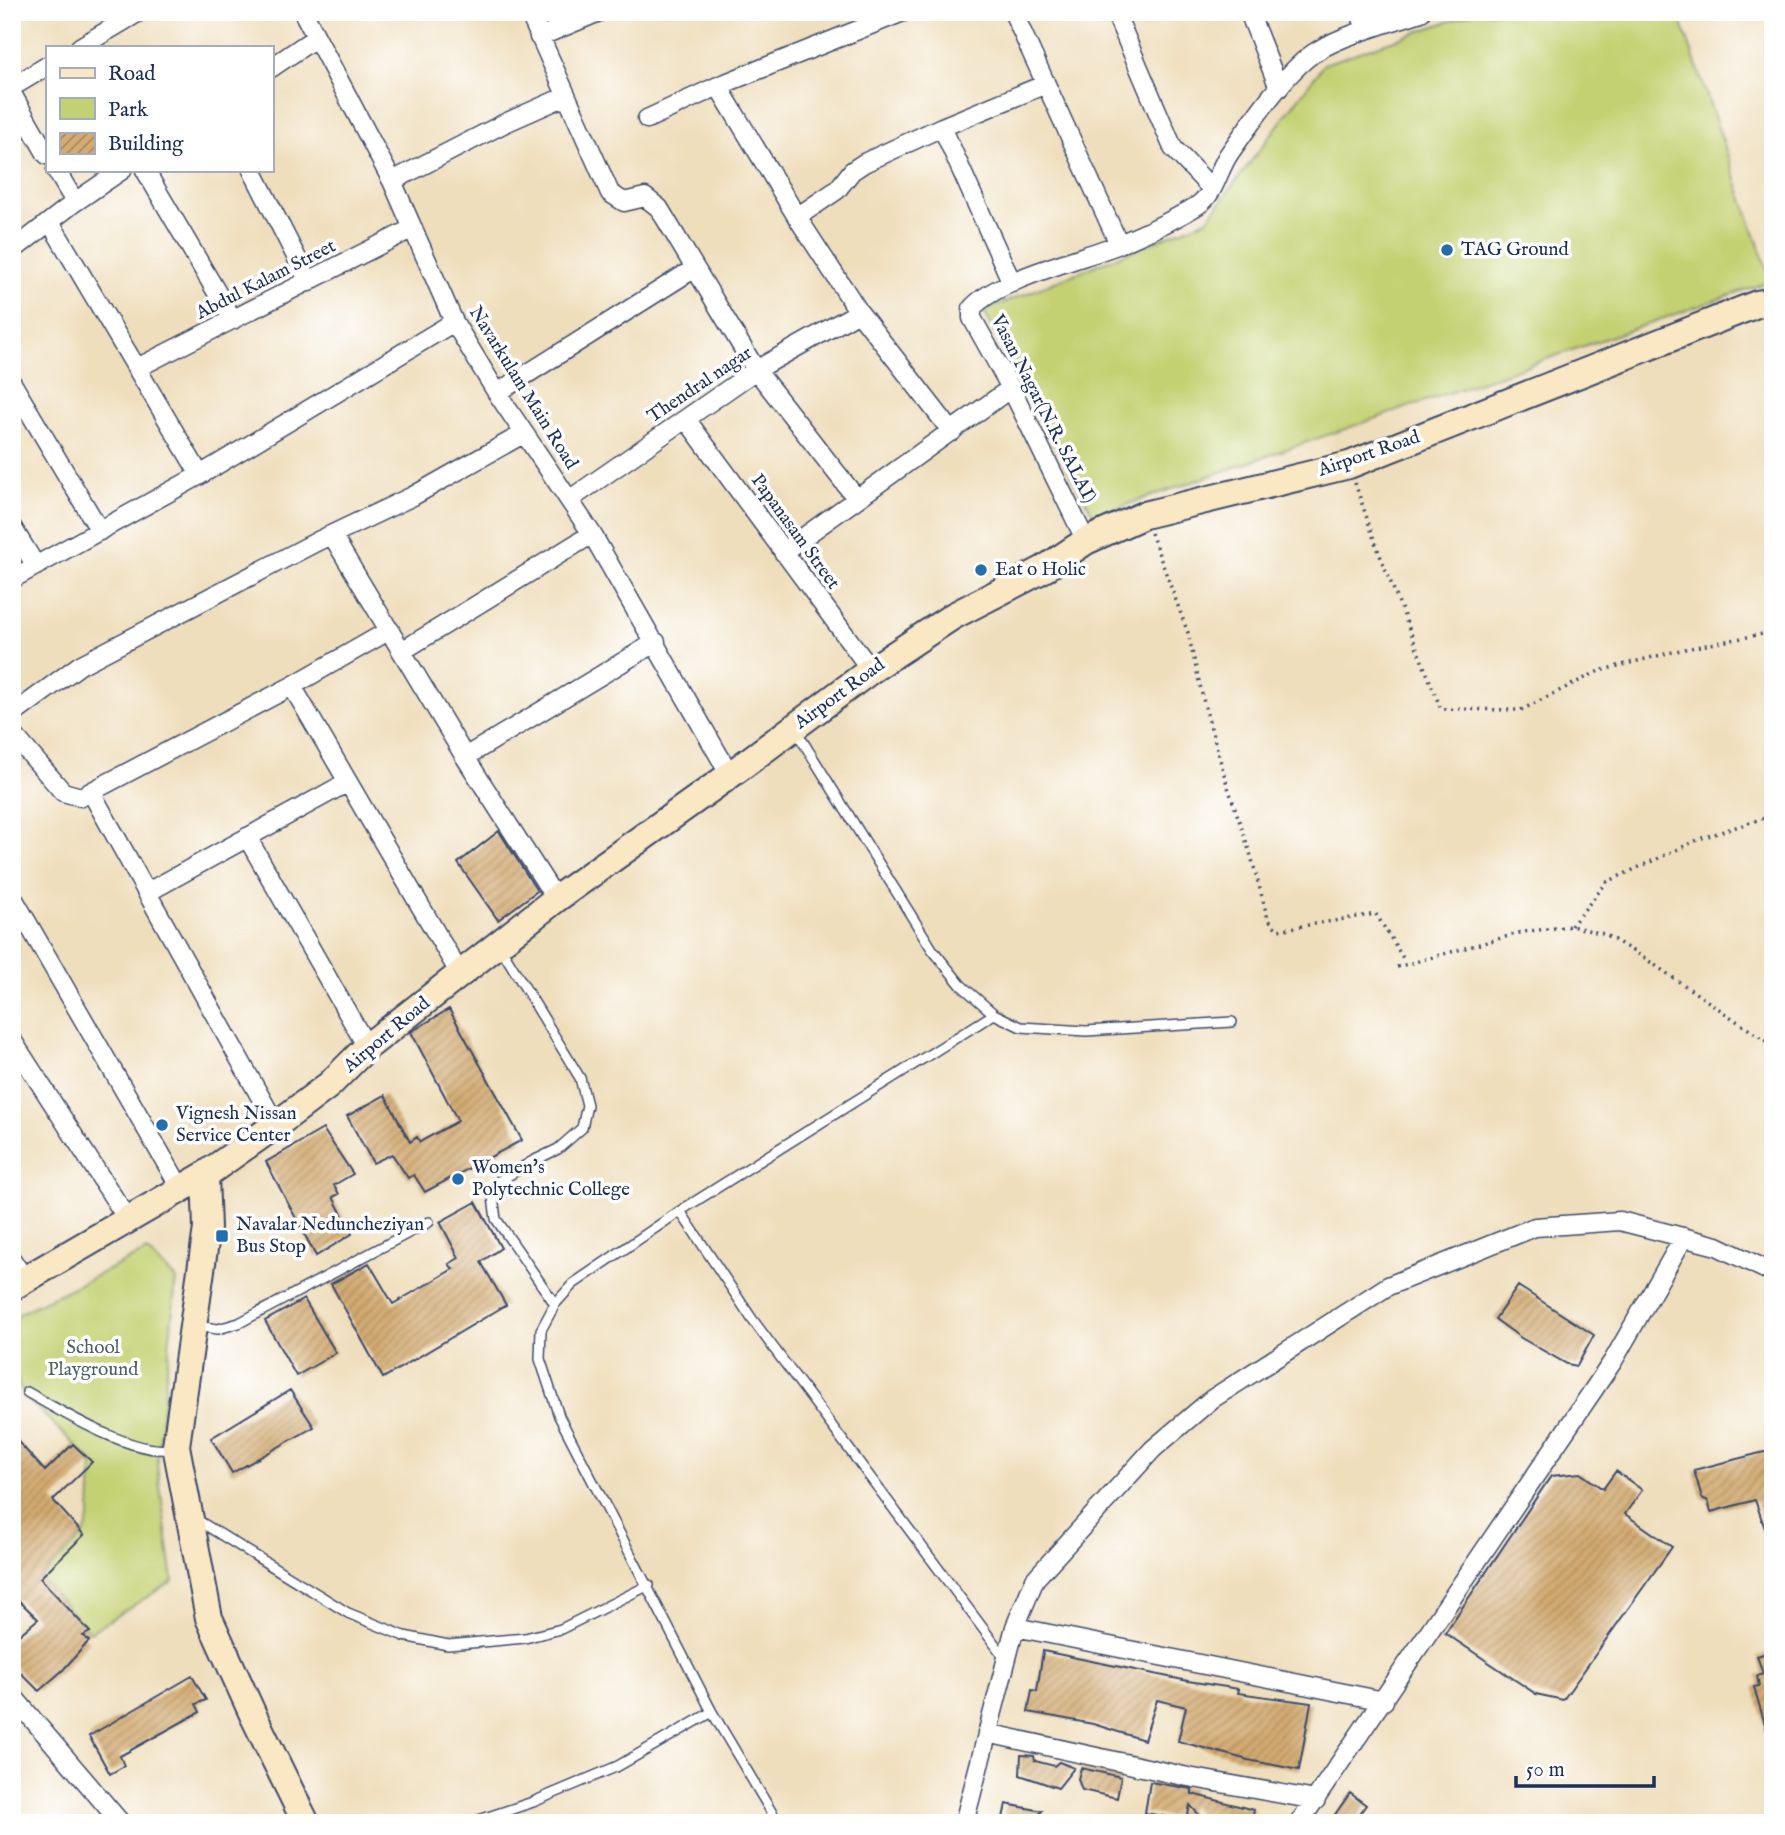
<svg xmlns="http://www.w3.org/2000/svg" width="1785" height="1835" viewBox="0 0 1785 1835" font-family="'IM FELL English',serif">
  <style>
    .park { fill: #c4d172; stroke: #708068; stroke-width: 2 }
    .building { fill: url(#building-hatch) }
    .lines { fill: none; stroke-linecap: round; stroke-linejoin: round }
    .lane-casing { stroke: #3b496c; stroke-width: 12 }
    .street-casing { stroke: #3b496c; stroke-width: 21 }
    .secondary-casing { stroke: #3b496c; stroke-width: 30 }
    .path { stroke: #3b496c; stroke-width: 3.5; stroke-dasharray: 2 5; stroke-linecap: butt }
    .lane { stroke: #fff; stroke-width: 9 }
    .street { stroke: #fff; stroke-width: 18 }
    .secondary { stroke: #fae7c3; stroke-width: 26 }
    .poi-dot { fill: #1f6fb2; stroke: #fff; stroke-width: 2.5 }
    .labels { text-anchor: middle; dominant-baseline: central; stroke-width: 7; stroke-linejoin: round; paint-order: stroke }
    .poi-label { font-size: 19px; fill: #1b2f5e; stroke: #fff; text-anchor: start }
    .street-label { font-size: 19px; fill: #1b2f5e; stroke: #fff }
    .park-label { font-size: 19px; fill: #4e6064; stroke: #fff }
  </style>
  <defs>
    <pattern id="building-hatch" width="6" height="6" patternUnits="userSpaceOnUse" patternTransform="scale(1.75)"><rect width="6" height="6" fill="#d3aa70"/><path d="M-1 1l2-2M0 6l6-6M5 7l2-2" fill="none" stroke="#aa8b5f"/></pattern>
  </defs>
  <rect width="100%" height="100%" fill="#fff"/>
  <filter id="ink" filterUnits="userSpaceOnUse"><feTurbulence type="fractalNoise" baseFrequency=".0143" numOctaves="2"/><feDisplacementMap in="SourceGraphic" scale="14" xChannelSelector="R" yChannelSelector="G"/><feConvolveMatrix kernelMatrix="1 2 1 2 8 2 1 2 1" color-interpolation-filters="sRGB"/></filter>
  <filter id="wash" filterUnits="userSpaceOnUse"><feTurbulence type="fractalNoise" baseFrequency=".00686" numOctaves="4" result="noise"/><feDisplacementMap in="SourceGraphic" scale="28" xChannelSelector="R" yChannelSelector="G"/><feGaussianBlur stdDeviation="1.57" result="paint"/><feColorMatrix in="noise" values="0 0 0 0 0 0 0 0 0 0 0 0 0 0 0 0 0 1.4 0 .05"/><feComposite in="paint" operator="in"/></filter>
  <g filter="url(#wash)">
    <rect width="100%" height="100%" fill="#efdebc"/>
    <path class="park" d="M1476 12H1678L1771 281 1094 516 1021 385 984 311 1207 220 1324 64Z
      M147 1251 176 1279 157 1466 173 1581 90 1632 40 1578 84 1535 90 1516 92 1462 24 1395 12 1369V1325L20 1313Z"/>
    <g id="blocks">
      <path class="building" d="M499 831 537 891 498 920 458 863Z
        M449 1009 522 1140 425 1192 414 1175 408 1178 392 1154 373 1163 347 1116 385 1095 410 1142 417 1137 420 1142 458 1121 411 1032Z
        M323 1129 353 1174 334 1185 339 1194 333 1197 352 1234 316 1256 266 1162Z
        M476 1202 501 1248 481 1262 506 1305 383 1378 331 1284 369 1263 393 1304 453 1269 449 1264 459 1258 440 1222Z
        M1518 1286 1594 1335 1577 1366 1567 1364 1521 1338 1495 1319Z
        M304 1299 336 1353 296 1376 265 1321Z
        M290 1390 314 1427 232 1473 211 1438Z
        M12 1435 45 1471 73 1444 92 1462 53 1500 84 1535 40 1578 90 1632 83 1636 89 1641 63 1670 39 1691 12 1664V1641L38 1619 12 1594Z
        M1764 1452 1773 1455V1543H1770L1755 1500 1711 1512 1708 1501 1702 1498 1694 1470Z
        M1616 1471 1642 1490 1625 1514 1672 1547 1563 1700 1536 1694 1445 1633 1551 1476 1580 1473 1603 1489Z
        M1043 1651 1188 1681 1239 1689 1238 1693 1311 1703 1299 1770 1248 1760 1178 1741 1186 1707 1157 1700 1144 1740 1093 1724 1028 1712 1032 1690 1037 1691Z
        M1773 1651V1737L1769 1738 1754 1687 1759 1686 1757 1676 1763 1674 1757 1656Z
        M192 1676 206 1700 196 1704 200 1712 120 1756 124 1766 110 1774 89 1736Z
        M1021 1755 1034 1756 1035 1761 1054 1766 1059 1762 1074 1768 1058 1788 1020 1775Z
        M1081 1768 1121 1777 1117 1798 1082 1790 1078 1779Z
        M1150 1782 1192 1789V1794L1254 1810 1251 1823H1207L1190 1805 1187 1820 1145 1813Z
        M1350 1793 1366 1805 1353 1823H1329Z
        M1006 1804 1042 1811 1033 1823H1002Z"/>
    </g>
  </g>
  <g filter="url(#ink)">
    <use href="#blocks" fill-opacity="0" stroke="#3b496c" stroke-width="2"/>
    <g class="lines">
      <g class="lane-casing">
        <path id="lane" d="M795 729 932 949 961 985 994 1014 1021 1027 1086 1031 1232 1022
          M499 945 580 1078 587 1105 582 1128 558 1149 533 1161 499 1181 493 1197 496 1219 555 1304
          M680 1211 752 1319 1005 1658
          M195 1326 218 1329 239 1323 429 1222
          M27 1392C57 1409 141 1461 175 1447
          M194 1518 348 1613 404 1636 448 1645 525 1638 561 1629 649 1585
          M470 1823 533 1802 618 1766 712 1712
          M778 1823 712 1712 559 1416 540 1359 541 1330 555 1304 573 1284 680 1211 994 1014"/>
      </g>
      <g class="street-casing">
        <path id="street" d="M303 12 392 181 454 322 497 393 592 534 730 775
          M529 12 610 193 624 202 645 197 659 208 756 370 857 499
          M1013 12 1119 244
          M1115 12 1173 148 1212 189
          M1249 12 1279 88
          M1360 12 1366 30
          M539 37 599 12
          M80 47 139 12
          M271 68 315 38
          M718 86 797 217 859 312 952 432
          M12 87 47 66
          M12 94 47 155
          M647 119 718 86 903 12
          M942 127 1046 84
          M56 170 75 202
          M145 170 233 320
          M252 170 309 282
          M392 181 505 123 566 96
          M797 217 837 190 852 171 864 163 942 127 1012 283
          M50 222 200 475
          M12 251 75 202 122 170
          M137 368 413 228
          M12 383 100 531
          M497 393 695 268
          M686 419 871 670
          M569 500 756 370 859 312
          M12 527 36 566
          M332 535 465 757 556 899
          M1086 541 1011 388 972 318V308C998 279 1078 260 1117 245 1141 235 1176 219 1198 205 1216 193 1218 168 1231 151 1251 123 1288 68 1317 51 1345 34 1389 23 1421 12
          M783 552 1011 388
          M12 579 200 475 454 322
          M402 651 592 534
          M292 686 390 630
          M12 715 80 665 318 541 413 496 523 434
          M12 733 63 792 81 797 292 686 460 974
          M465 757 656 642
          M91 792 276 1125
          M247 837 367 1047
          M148 892 348 782
          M12 896 181 1189
          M12 1040 128 1220
          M12 1260 25 1280
          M1015 1627 1384 1701
          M12 1695 121 1823
          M987 1733 1188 1777 1316 1800
          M964 1823 1015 1627 1035 1579 1153 1449 1212 1399 1388 1286 1535 1227 1620 1221 1717 1246 1773 1273
          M1299 1823 1613 1361 1684 1237"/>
      </g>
      <g class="secondary-casing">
        <path id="secondary" d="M205 1175 207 1228 176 1446 209 1618 254 1717 306 1823
          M12 1287 205 1175 276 1125 329 1085 367 1047 556 899 730 775 871 670 953 616 1044 569 1086 541 1144 515 1349 465 1757 304 1773 301"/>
      </g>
      <path class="path" d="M1355 483 1376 545 1441 709 1521 710 1599 671 1680 650 1773 632
        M1151 533 1188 633 1204 703 1226 781 1251 856 1268 919 1278 930 1376 914 1403 958
        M1571 926 1607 882 1702 838 1773 815
        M1397 967 1523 932 1571 926 1604 934 1643 957 1773 1046"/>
      <use href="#lane" class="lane"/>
      <use href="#street" class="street"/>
      <use href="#secondary" class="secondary"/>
    </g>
  </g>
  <g class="poi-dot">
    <circle cx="1447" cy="250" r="7"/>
    <circle cx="981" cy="570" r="7"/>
    <circle cx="162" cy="1125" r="7"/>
    <circle cx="458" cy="1179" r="7"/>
    <rect x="215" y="1229" width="14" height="14" rx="3.5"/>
  </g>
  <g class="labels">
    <g class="poi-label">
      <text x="1461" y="250">TAG Ground</text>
      <text x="995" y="570">Eat o Holic</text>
      <text x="176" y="1114">Vignesh Nissan<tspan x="176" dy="22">Service Center</tspan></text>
      <text x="472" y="1168">Women's<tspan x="472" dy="22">Polytechnic College</tspan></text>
      <text x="236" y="1225">Navalar Neduncheziyan<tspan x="236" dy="22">Bus Stop</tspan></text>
    </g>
    <g class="street-label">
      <text transform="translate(266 280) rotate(-27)">Abdul Kalam Street</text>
      <text transform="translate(700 385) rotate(-34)">Thendral nagar</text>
      <text transform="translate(523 388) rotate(58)">Navarkulam Main Road</text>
      <text transform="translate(1043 409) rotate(63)">Vasan Nagar(N.R. SALAI)</text>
      <text transform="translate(1369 454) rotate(-19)">Airport Road</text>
      <text transform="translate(795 532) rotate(54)">Papanasam Street</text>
      <text transform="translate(840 694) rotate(-36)">Airport Road</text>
      <text transform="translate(387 1035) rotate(-40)">Airport Road</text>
    </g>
    <g class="park-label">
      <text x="93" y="1348">School<tspan x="93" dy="22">Playground</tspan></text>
    </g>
  </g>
  <rect width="1785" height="1835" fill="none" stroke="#fff" stroke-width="42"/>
  <rect x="46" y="46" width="228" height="126" fill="#ffffff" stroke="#a4acbf" stroke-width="2"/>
  <rect x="60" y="68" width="35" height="10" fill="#fae7c3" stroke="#a4acbf" stroke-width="2"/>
  <text x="108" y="80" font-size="21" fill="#1b2f5e">Road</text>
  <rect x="60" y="98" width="35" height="21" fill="#c4d172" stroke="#a4acbf" stroke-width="2"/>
  <text x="108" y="116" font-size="21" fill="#1b2f5e">Park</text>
  <rect x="60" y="133" width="35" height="21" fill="url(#building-hatch)" stroke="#a4acbf" stroke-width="2"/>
  <text x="108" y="150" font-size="21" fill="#1b2f5e">Building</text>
  <path d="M1516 1776v10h138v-10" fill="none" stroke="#1b2f5e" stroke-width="3.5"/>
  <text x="1526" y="1776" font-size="21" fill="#1b2f5e" stroke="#ffffff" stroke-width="5" paint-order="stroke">50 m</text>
</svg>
